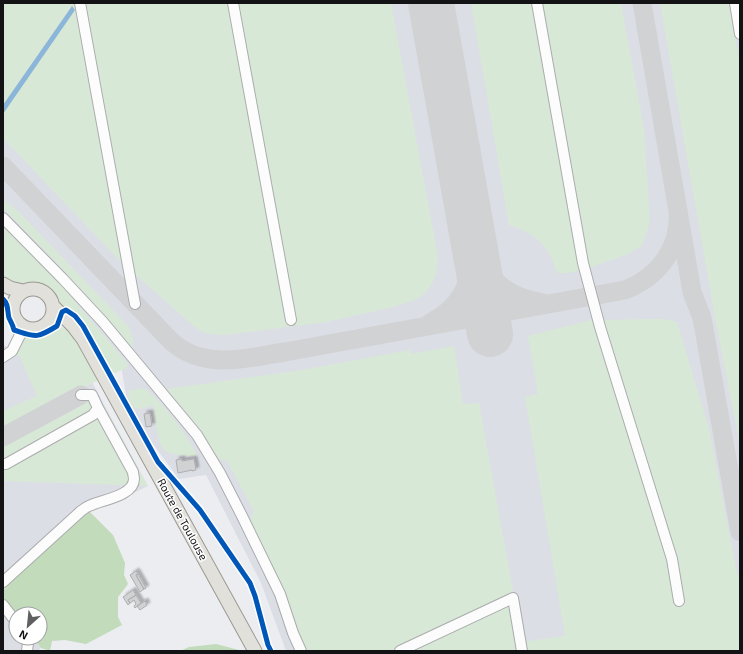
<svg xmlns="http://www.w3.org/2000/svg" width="743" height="654" viewBox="0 0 743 654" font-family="'Exo 2',sans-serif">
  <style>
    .built { fill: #dcdee6 }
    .green { fill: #d8e8d6 }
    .forest { fill: #c1dbbb }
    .water { fill: #8bb5d9 }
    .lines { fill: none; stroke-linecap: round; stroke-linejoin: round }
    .taxiway { stroke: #d1d2d4; stroke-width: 19 }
    .runway { stroke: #d1d2d4; stroke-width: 46 }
    .building { fill: #d1d2d4; stroke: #aeaeb1; filter: url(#shadow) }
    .minor-casing { stroke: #abacae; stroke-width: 12 }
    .major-casing { stroke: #9b9890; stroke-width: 15 }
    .minor { stroke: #fcfcfd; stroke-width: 10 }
    .major { stroke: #e2e0db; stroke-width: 13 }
    .cycleway-casing { stroke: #fff; stroke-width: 8 }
    .cycleway { stroke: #0057b8; stroke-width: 5 }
    .labels { text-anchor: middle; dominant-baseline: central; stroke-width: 3; stroke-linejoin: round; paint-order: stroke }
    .street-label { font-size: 11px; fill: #131315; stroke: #fff }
  </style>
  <defs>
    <filter id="shadow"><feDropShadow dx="3" dy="-3" stdDeviation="1" flood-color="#0004"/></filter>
  </defs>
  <rect width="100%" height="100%" fill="#ecedf1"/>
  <path class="built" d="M3 3H740V651H286L261 583 206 475 179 479 141 428 135 412 127 402 120 359 56 283 3 256Z
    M3 343 4 345 12 351 92 382 148 486 110 504 88 510 21 571 3 591Z
    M3 597 16 615V638H33L41 648 38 651H3Z"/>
  <path class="green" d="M3 3H391L438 257 436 274 432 284 425 293 415 300 389 308 326 322 224 335 210 334 202 332 189 322 119 260 3 138Z
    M471 3H621L644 129 650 222 642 245 631 253 586 269 568 273H557C548 244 537 234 509 225Z
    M660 3H729L740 63V446L715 317Z
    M3 199 19 212 129 327 133 339V349L66 273 3 208Z
    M3 226 57 280 128 364 127 368 115 373 112 372 81 321 67 309 58 308C53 294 45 282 28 282 25 282 22 284 19 284 14 284 8 281 3 279Z
    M663 319 677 322 709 429 737 574 740 578V651H305L249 523 254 511 227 461 216 458 191 418 166 389 302 370 410 350 411 354 454 346 463 404 479 403 522 642 565 636 525 397 538 394 528 336 592 320Z
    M59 326C79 332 90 362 100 379L3 430V411L37 396 19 355 14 357 12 356 24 339 26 337C35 341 55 335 59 326Z
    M144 388C164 403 186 434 198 456 188 456 176 456 167 452 157 447 155 416 153 405L141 409 134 408 130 402 128 391Z
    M99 396 148 486 3 481V446L78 404Z"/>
  <path class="forest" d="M88 510 113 535 125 563 124 575 128 584 118 597V617L122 625 86 644 65 640 52 641 50 651 41 648 33 638H40V614H16V615L3 597V591L21 571Z
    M216 644 243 651H180L189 647Z"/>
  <path class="water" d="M72 6 75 10 3 114V105Z"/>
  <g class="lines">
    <path class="taxiway" d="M642 3 692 292 702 318 740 532
      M3 166 171 341C204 371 246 358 285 352L625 290C659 277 681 247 678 210
      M475 248C487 280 508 298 543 303
      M430 323C462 307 471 282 475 248
      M3 437 81 395"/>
    <path class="runway" d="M431 3 490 334"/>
  </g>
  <path class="building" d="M150 413 152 426 146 427 144 414Z
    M182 459V461L194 459 196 470 192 471V470L178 473 176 460Z
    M136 571 138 574 136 575 144 589 140 592 130 575Z
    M138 574 146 588 144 589 136 575Z
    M133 590 136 595 128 600 130 603 128 605 123 597Z
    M136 595 141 603 135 608 134 606 136 604 134 600 130 603 128 600Z
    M145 601 147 605 140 610 137 606Z"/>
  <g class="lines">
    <g class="minor-casing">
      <path id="minor" d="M80 3 135 304
        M233 3 291 320
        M537 3 583 263 600 327 672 559 679 601
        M735 3 740 34
        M3 218 63 279 103 322 197 435 220 473 242 516 280 594 293 633 301 651
        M3 357 12 351 24 327
        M3 464H6L93 415 98 408 92 395H81
        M3 582 81 511C84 509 86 507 89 506 101 500 134 496 134 479 134 477 133 474 133 472L98 408
        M3 605 16 622
        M27 651 28 643 27 638
        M400 651 513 598 522 651"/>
    </g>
    <g class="major-casing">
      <path id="major" d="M3 284 10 288 23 291
        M13 309a20 20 0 1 1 40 0a20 20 0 1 1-40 0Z
        M53 306 73 326 83 339 255 651"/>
    </g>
    <use href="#minor" class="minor"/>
    <use href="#major" class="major"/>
    <g class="cycleway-casing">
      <path id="cycleway" d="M3 299C9 305 7 310 9 318 11 322 13 325 14 330 36 337 36 339 57 326L62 312 66 310 75 316 83 326 158 462 200 510 250 583 255 596 268 645 271 651"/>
    </g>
    <use href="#cycleway" class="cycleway"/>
  </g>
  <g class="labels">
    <g class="street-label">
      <text transform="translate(183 519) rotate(61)">Route de Toulouse</text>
    </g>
  </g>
  <rect width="743" height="654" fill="none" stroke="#131315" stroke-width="8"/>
  <g transform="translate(28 626) rotate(207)"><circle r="19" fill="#ffffff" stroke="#a1a1a1"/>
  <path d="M0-3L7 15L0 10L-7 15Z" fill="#5f5f62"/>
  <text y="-6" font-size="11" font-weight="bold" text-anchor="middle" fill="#131315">N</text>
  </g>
</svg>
